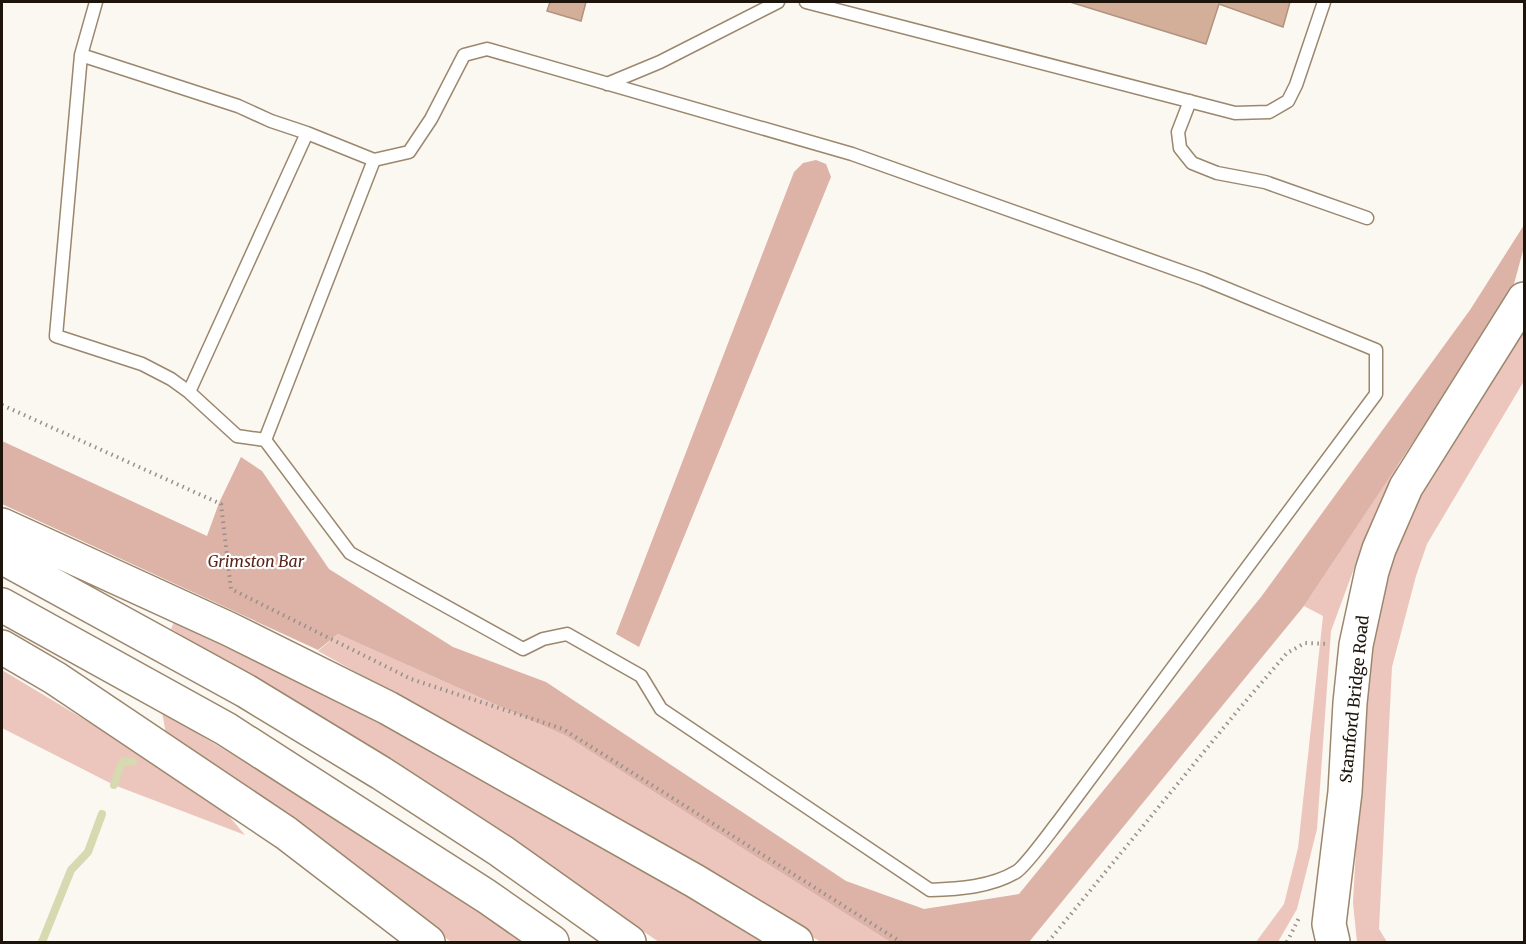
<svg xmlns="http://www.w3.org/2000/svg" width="1526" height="944" viewBox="0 0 1526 944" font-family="Merriweather,serif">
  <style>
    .green { fill: #ecc6bd }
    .forest { fill: #ddb2a7 }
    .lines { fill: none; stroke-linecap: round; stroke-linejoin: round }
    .stream { stroke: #d7d9b1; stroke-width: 8 }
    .building { fill: #d3af99; stroke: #b19381; stroke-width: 1.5 }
    .lane-casing { stroke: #9b876d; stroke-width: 15 }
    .highway-casing { stroke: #9b876d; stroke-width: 36 }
    .path { stroke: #97918a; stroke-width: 4; stroke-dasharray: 1.5 4.5; stroke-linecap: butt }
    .lane { stroke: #fff; stroke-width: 12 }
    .highway { stroke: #fff; stroke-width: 33 }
    .labels { text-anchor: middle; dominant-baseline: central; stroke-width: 4.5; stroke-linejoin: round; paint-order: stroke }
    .park-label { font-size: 16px; font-style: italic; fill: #5b2519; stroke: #fff }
    .street-label { font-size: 16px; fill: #1d150c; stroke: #fff }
  </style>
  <rect width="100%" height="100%" fill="#fbf7f1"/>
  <path class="green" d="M1524 317V381L1427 544 1416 576 1392 667 1379 929 1387 942H1357L1353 903 1361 753 1373 634 1391 556 1437 462Z
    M1399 463 1356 563 1331 631 1317 829 1297 909 1278 942H1256L1284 904 1298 848 1323 616 1304 606Z
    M175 620 317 688 527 798 770 942H659L395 763 171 629Z
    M338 634 566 736 890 942H821L527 767 318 651Z
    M2 670 167 769 223 809 245 835 114 785 2 728Z
    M162 712 321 808 528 942H451L259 798 166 734Z"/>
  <path class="forest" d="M816 160 826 164 831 177 639 647 616 634 794 172 803 163Z
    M1524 225V247L1511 295 1304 606 1029 942H890L566 736 338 634 318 650 2 504V441L207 536 219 503 241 457 262 471 329 569 453 647 546 682 846 881 924 909 1019 894 1261 597 1470 310Z"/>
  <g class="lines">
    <path class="stream" d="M114 785 120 767 124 761 133 762
      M42 942 71 870 88 852 102 814"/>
  </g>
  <path class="building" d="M550 2H586L581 21 547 11Z
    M1070 2H1290L1283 27 1219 4 1206 44Z"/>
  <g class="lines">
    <g class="lane-casing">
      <path id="lane" d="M96 2 81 55 238 106 271 121 307 133
        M806 2 1235 113 1269 112 1288 101 1296 85 1324 2
        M81 55 56 336 142 364 171 379 189 392 237 436 265 440
        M607 84 660 62 778 2
        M1190 101 1178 132 1180 148 1192 163 1217 173 1265 182 1367 218
        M189 392 307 133 374 160 409 152 431 119 464 55 487 49 852 154 1203 279 1376 350V394L1058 822C1050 832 1025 867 1016 872 991 887 959 889 930 890L661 709 641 676 567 634 543 639 523 649 350 553 265 440 374 160"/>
    </g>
    <g class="highway-casing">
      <path id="highway" d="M2 525 229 629 388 708 695 881 796 942
        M2 557 246 691 381 773 501 851 629 942
        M2 605 226 729 486 896 552 942
        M2 647 55 678 286 833 428 942
        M1333 942 1329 924 1345 792 1350 703 1356 645 1372 571 1379 549 1406 487 1524 299"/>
    </g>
    <path class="path" d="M2 405 221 504 231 589 411 679 563 729 901 942
      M1048 942 1239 709 1287 653 1305 643 1328 644
      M1287 942 1300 916"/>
    <use href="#lane" class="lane"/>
    <use href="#highway" class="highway"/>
  </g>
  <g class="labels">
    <g class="park-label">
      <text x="256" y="561">Grimston Bar</text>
    </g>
    <g class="street-label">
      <text transform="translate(1354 699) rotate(-84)">Stamford Bridge Road</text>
    </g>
  </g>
  <rect width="1526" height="944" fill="none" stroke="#1d150c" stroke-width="6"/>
</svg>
